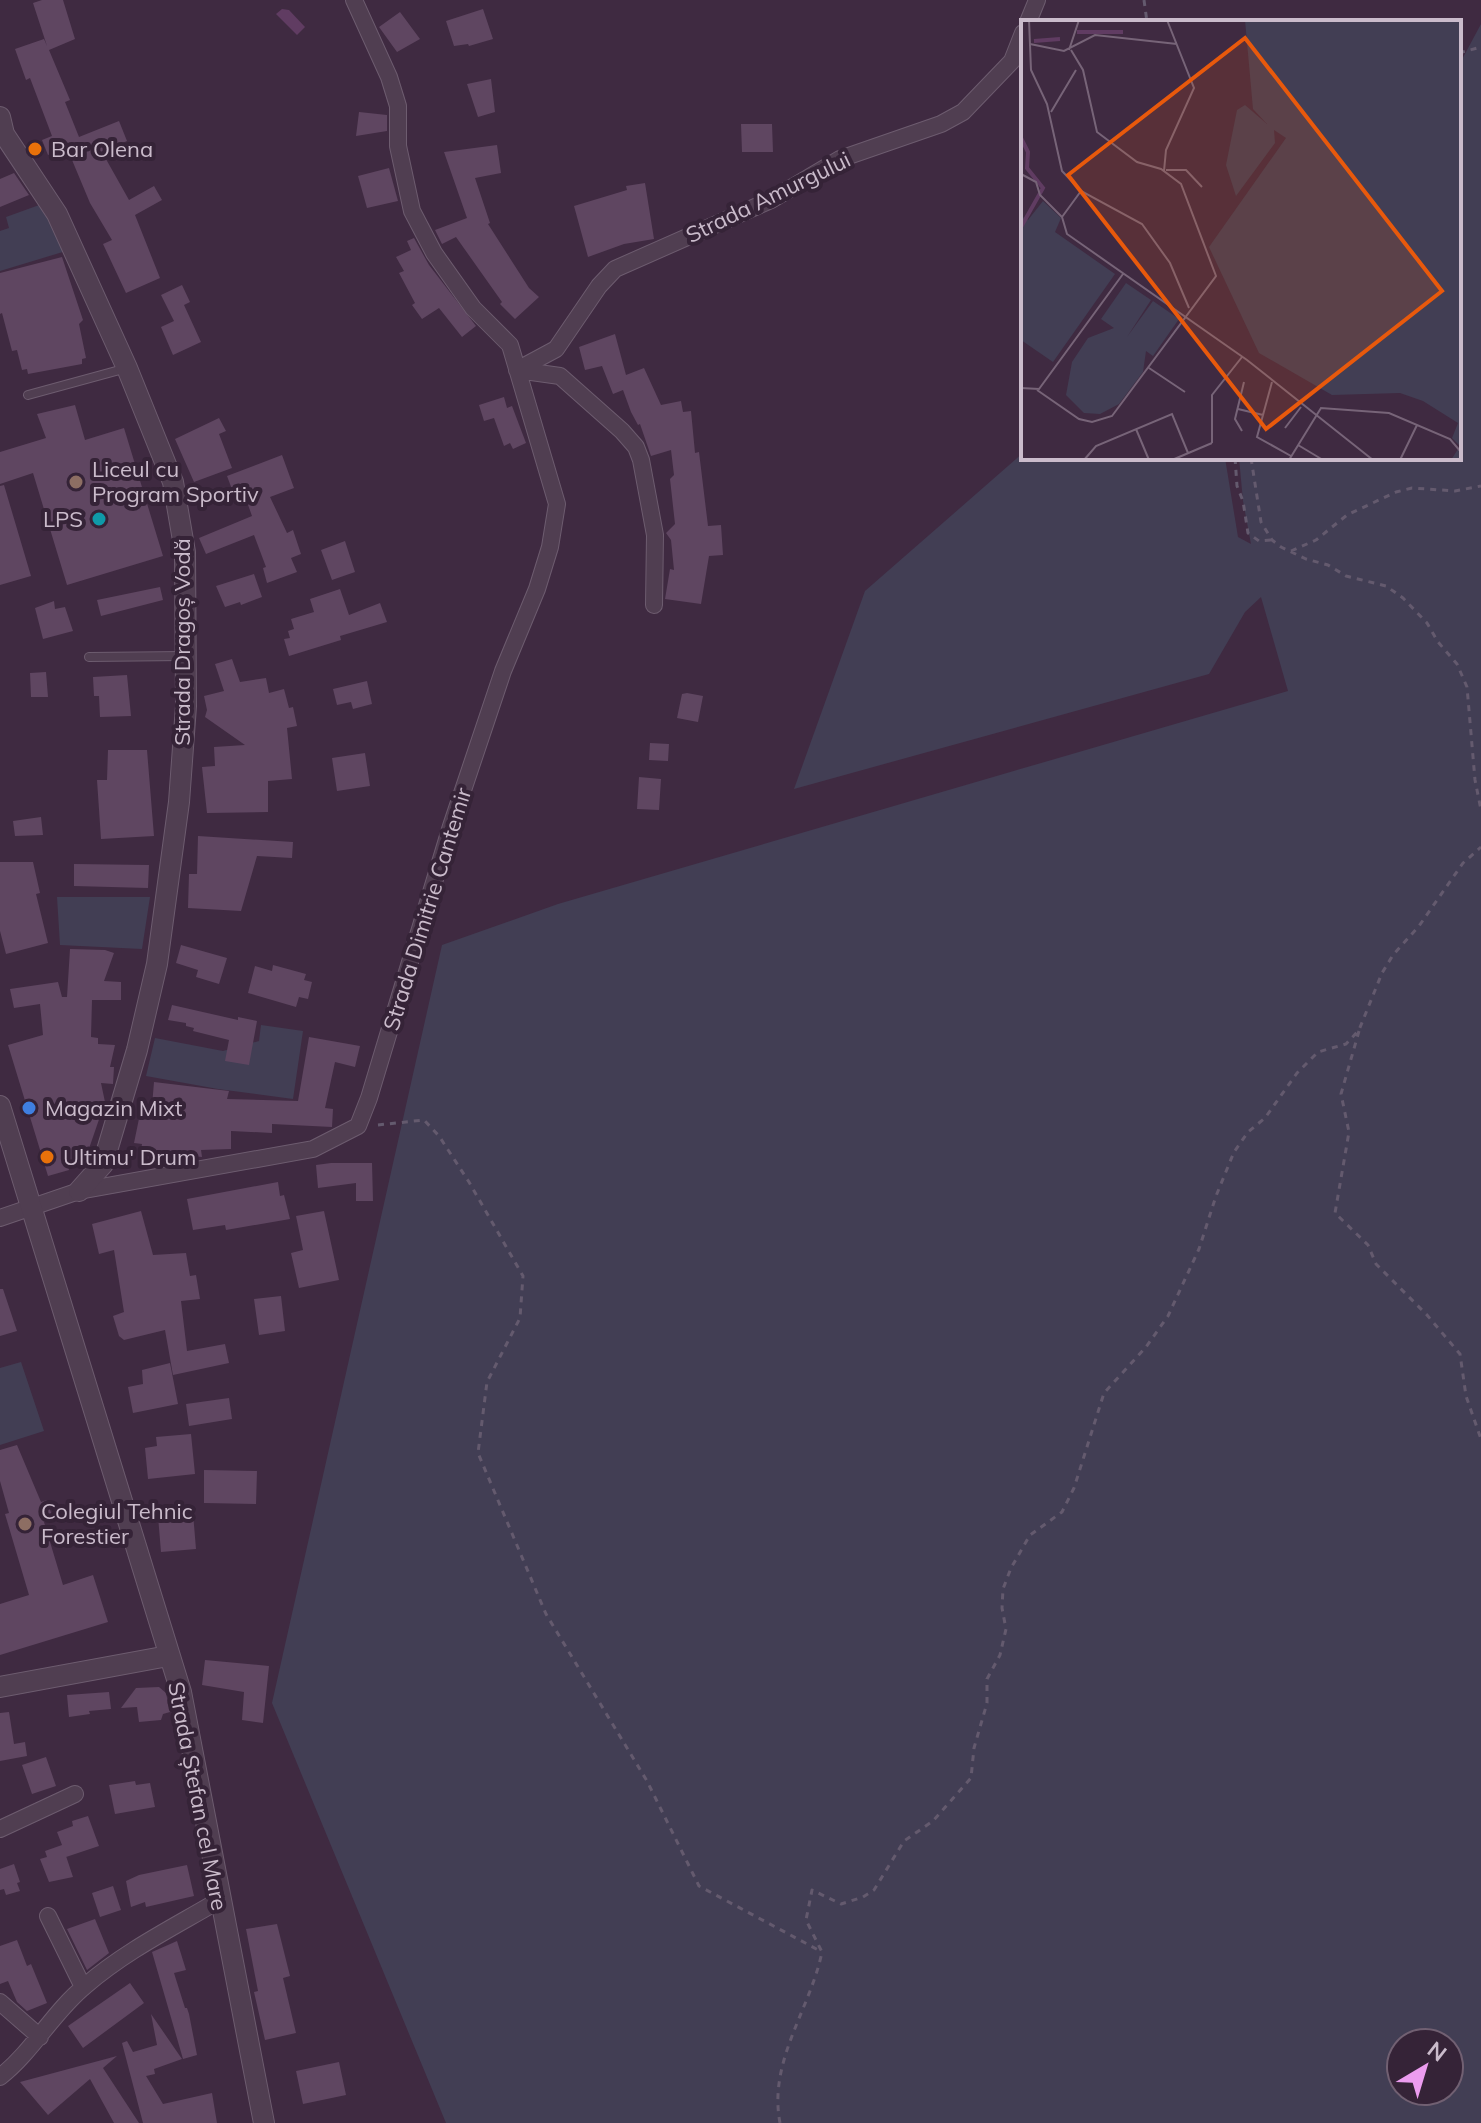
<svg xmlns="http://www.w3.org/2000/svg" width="1481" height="2123" viewBox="0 0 1481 2123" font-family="Mulish,sans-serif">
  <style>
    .green { fill: #423e54; fill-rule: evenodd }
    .water { fill: #603c62 }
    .building { fill: #5f4661 }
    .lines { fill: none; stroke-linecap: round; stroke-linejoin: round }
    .service-casing { stroke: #6d5c6f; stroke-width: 10 }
    .minor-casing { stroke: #6d5c6f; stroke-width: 18 }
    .tertiary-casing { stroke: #6d5c6f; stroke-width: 22 }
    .path { stroke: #645a6e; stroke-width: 3; stroke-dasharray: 6 6; stroke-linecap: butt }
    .service { stroke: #503e51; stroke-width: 8 }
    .minor { stroke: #503e51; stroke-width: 16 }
    .tertiary { stroke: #503e51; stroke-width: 20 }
    .food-dot { fill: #e8710a; stroke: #352337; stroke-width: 3 }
    .education-dot { fill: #8d6e63; stroke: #352337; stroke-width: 3 }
    .culture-dot { fill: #0f9aa8; stroke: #352337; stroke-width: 3 }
    .shop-dot { fill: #3f7fe0; stroke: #352337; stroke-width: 3 }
    .labels { text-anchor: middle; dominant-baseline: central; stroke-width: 8; stroke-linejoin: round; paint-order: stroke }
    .poi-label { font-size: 22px; fill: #cabbcb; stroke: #352337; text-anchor: start }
    .street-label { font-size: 22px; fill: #cabbcb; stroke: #352337 }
    .inset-river { fill: none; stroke: #603c62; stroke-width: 4 }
    .inset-road { fill: none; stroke: #776478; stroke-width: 2 }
    .view { fill: #e8590c; fill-opacity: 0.15; stroke: #e8590c; stroke-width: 4 }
    .inset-edge { fill: none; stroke: #cabbcb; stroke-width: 4 }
  </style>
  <rect width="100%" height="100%" fill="#3f2a41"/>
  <path class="green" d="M1481 24V2123H446L272 1703 442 945 558 904 1288 691 1261 597 1245 612 1209 674 794 789 865 591 1023 453V458H1225L1238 537 1251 544 1243 501 1239 458H1459V65ZM1401 2043H1449V2091H1401Z
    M42 204 66 251 0 271V231L9 228 6 217Z
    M57 897H150L142 949 60 945Z
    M261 1025 303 1031 293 1099 218 1089 146 1076 155 1038 223 1051 259 1041Z
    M21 1362 44 1431 0 1445V1368Z"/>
  <path class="water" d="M282 9 289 10 305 27 297 35 276 14Z"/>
  <path class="building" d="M42 0H63L75 39 49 50 70 100 65 102 79 137 119 121 127 141 102 152 129 200 154 186 162 200 135 215 160 278 126 293 103 244 112 240 90 203 67 148 48 155 42 140 52 136 30 78 26 80 15 49 44 39 47 46 33 3Z
    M483 9 493 39 469 46 468 44 454 46 446 21Z
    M400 12 420 39 397 52 379 27Z
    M491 79 495 112 478 117 467 84Z
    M359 112 387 115V131L356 136Z
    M741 124H772L773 152H742Z
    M497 145 501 173 475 178 490 223 488 224 529 288 539 297 515 319 500 304 502 302 456 237 442 244 435 230 467 218 444 152Z
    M389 168 398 201 367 208 358 176Z
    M14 173 29 195 0 207V179Z
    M645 183 654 239 624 244 588 257 574 206 627 190 626 186Z
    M414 238 429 265 476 326 462 337 439 308 422 319 412 305 415 303 399 273 404 271 396 257 411 250 407 241Z
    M62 257 83 320 79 324 86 358 82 359V364L28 374 27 369 22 370 17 350 12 351 2 313 0 314V273Z
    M182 285 190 302 184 305 201 342 173 355 161 327 174 321 161 295Z
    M615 334 626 375 644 368 661 405 681 401 683 412 691 411 695 453 699 452 708 526 721 525 723 555 709 556 701 604 665 599 670 569 674 570 671 540 666 533 675 524 670 479 674 475 671 450 651 456 640 424 638 425 631 412 623 390 613 394 602 366 585 370 579 347Z
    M504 397 507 408 512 406 526 443 513 449 510 443 504 446 494 418 484 421 479 405Z
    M75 405 85 440 124 428 163 556 67 585 33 473 0 484V452L46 438 37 414Z
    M219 418 226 431 219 434 232 468 194 482 175 439Z
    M282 455 294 488 270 497 287 533 293 530 301 554 291 558 297 572 267 583 263 568 266 567 254 535 206 554 199 538 252 516 242 488 233 492 227 476Z
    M4 485 31 576 0 585V486Z
    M345 541 355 572 332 580 321 550Z
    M254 574 262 597 241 605 240 602 225 607 216 586Z
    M160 587 163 600 101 616 97 600Z
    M340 589 349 615 380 603 387 622 340 636 341 640 289 656 284 639 290 638 288 631 294 629 291 619 314 612 310 599Z
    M54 601 55 609 65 607 73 631 43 639 35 608Z
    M232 659 240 682 266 678 269 693 284 689 289 708 293 707 297 726 287 728 292 779 268 781V812L207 813 202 767 215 766 214 747 245 745 205 717 207 710 204 696 224 691 215 664Z
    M46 672 48 697H31L30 673Z
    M127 675 131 716 100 717 99 696H94L93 677Z
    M367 681 372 704 353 709 351 702 337 705 333 689Z
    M687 693 703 696 698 722 677 718 682 694Z
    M650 743 669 744 668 761 649 760Z
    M108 750H147L154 836 101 839 97 780H107Z
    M365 753 370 786 337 791 332 758Z
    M639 777 661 779 659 810 637 809Z
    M41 817 43 835 15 836 13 821Z
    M198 836 293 842 292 858 257 856 241 911 188 908 189 874H197Z
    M0 862H33L40 893 36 894 48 943 6 954 0 931Z
    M74 864 149 865 148 888 74 886Z
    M181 945 227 958 219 984 196 977 198 970 176 963Z
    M70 949 105 950 114 953 104 981 121 982V1000H92L91 1037 98 1038V1044L115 1045 110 1067H114L113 1084 101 1083 105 1102 83 1166 67 1162 69 1170 48 1176 8 1045 43 1035 40 1004 14 1008 10 989 58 982 62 997H67Z
    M273 965 306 974 304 980 312 982 308 999 299 997 296 1007 248 993 255 966 272 971Z
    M172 1005 238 1020V1017L257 1021 249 1065 225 1061 229 1040 193 1031 194 1028 186 1026V1023L168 1020Z
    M309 1037 360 1046 355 1067 335 1062 325 1108 333 1109 332 1127 272 1124V1133L231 1131V1149L201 1150 202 1157 141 1150 142 1144 134 1143 142 1104 152 1106 154 1082 229 1091 227 1099 298 1101Z
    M331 1163H372L373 1201H356V1183L318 1188 316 1165Z
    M278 1182 280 1196 284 1195 290 1219 226 1230 225 1225 193 1230 187 1199Z
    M141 1211 153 1255 186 1253 190 1276 196 1275 200 1299 181 1301 187 1351 225 1344 229 1363 173 1375 165 1330 124 1340 119 1336 113 1316 124 1312 114 1250 99 1254 92 1224Z
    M324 1211 339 1280 299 1288 291 1253 303 1250 296 1216Z
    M0 1289H3L17 1331 0 1336Z
    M281 1296 285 1331 259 1335 254 1299Z
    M170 1363 178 1404 133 1413 128 1387 143 1384 142 1370Z
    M229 1398 232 1419 189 1426 186 1404Z
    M191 1434 195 1474 148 1479 145 1448 157 1446 156 1437Z
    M17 1445 41 1502 47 1500 53 1519 44 1522 63 1585 93 1575 108 1622 0 1655V1604L29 1595 5 1514 9 1513 0 1481V1450Z
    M204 1470 257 1471 256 1504 204 1503Z
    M193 1513 196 1549 161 1552 158 1516Z
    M205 1660 269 1666 263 1723 242 1720 244 1692 202 1685Z
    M159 1687 166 1693 170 1712 163 1714 161 1720 139 1722 137 1707 121 1708 136 1688Z
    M109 1692 111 1709 89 1711 90 1714 69 1717 67 1695Z
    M9 1712 14 1744 25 1742 27 1756 0 1761V1713Z
    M46 1757 56 1786 32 1794 22 1765Z
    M135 1781 136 1785 150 1783 155 1807 115 1814 109 1785Z
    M88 1816 99 1846 66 1857 64 1850 73 1877 49 1882 40 1859 47 1857 45 1851 62 1845 57 1832 73 1826 72 1821Z
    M14 1864 20 1882 17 1883 20 1891 6 1895 4 1889 0 1890V1869Z
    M187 1865 194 1896 146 1907 145 1902 131 1907 126 1881 139 1875Z
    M113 1886 121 1910 100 1917 92 1893Z
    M95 1919 109 1953 87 1970 67 1929Z
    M277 1924 290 1976 283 1978 296 2033 265 2040 254 1992 258 1991 246 1929Z
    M17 1940 27 1966 31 1964 47 2003 27 2011 17 2002 8 1981 0 1984V1946Z
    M177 1941 186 1970 174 1973 185 2008H187L189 2014 197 2055 183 2059 152 1952Z
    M130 1983 144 2003 83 2048 68 2026Z
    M151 2014 182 2059 154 2069 155 2074 146 2076 163 2104 212 2093 217 2123H143L122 2043 127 2041 133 2052 157 2045Z
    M117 2056 103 2068 139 2123H114L90 2079 48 2115 20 2082Z
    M339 2062 346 2095 303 2104 296 2071Z"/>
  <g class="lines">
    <g class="service-casing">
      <path id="service" d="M28 395 127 368
        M89 657 184 656"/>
    </g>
    <g class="minor-casing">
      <path id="minor" d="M1028 22 1037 0
        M517 370 556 349 599 286 615 269 771 200 840 159 941 124 963 112 1012 61 1023 33
        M517 370 560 376 622 431 636 447 641 460 655 535 654 605
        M0 1218 79 1191 313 1149 358 1126 369 1098 451 826 503 671 537 589 550 547 557 504 510 345 473 308 434 253 412 211 398 146V106L389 77 354 0
        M0 1829 75 1794
        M48 1916 83 1987
        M0 2002 40 2037
        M0 2077C33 2051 53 2012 85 1986 123 1953 168 1930 211 1905L220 1903"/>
    </g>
    <g class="tertiary-casing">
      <path id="tertiary" d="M0 117 4 134 57 214 127 368 173 482 185 552 186 706 179 802 157 964 137 1050 103 1164 79 1191
        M0 1106 181 1692 264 2123
        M0 1687 168 1656"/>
    </g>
    <path class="path" d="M1144 0 1147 22
      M1459 53 1481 47
      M1235 458 1237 486 1243 501 1248 533 1259 541 1272 540
      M1251 458 1261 522 1272 540 1281 547 1306 559 1328 565 1346 576 1386 586 1403 598 1427 623 1438 642 1457 664 1467 687 1475 780 1481 810
      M1291 551 1316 540 1347 515 1396 492 1412 488 1455 491 1481 486
      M1359 1031 1341 1094 1349 1132 1335 1213 1368 1245 1376 1264 1427 1315 1460 1354 1466 1396 1481 1439
      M378 1125 424 1120 439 1136 469 1182 523 1276 520 1318 487 1382 478 1453 546 1614 647 1781 699 1886 822 1952
      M780 2123C768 2061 810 2010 822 1952L806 1920 812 1890 841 1904 863 1897 874 1890 904 1841 933 1821 971 1778 974 1748 987 1703V1679L1000 1655 1006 1629 1002 1608 1003 1589 1011 1568 1030 1535 1062 1512 1074 1488 1104 1393 1146 1347 1168 1316 1199 1249 1216 1196 1234 1152 1248 1132 1265 1118 1297 1073 1318 1052 1346 1044 1359 1030 1382 973 1393 955 1419 926 1463 863 1481 847"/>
    <use href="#service" class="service"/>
    <use href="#minor" class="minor"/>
    <use href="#tertiary" class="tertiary"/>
  </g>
  <g class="food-dot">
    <circle cx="35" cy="149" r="8"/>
    <circle cx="47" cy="1157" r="8"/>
  </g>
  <g class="education-dot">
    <circle cx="76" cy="482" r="8"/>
    <circle cx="25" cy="1524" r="8"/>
  </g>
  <circle class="culture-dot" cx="99" cy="519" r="8"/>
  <circle class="shop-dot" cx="29" cy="1108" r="8"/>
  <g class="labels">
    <g class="poi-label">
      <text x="51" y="149">Bar Olena</text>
      <text x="92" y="469">Liceul cu<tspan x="92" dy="25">Program Sportiv</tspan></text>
      <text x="83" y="519" text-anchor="end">LPS</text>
      <text x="45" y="1108">Magazin Mixt</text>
      <text x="63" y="1157">Ultimu' Drum</text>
      <text x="41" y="1511">Colegiul Tehnic<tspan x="41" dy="25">Forestier</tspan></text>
    </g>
    <g class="street-label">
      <text transform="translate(768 197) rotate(-26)">Strada Amurgului</text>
      <text transform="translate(182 642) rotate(-90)">Strada Dragoș Vodă</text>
      <text transform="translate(427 909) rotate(-73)">Strada Dimitrie Cantemir</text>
      <text transform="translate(198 1796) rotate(79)">Strada Ștefan cel Mare</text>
    </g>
  </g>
  <g transform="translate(1021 20)">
    <rect width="440" height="440" fill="#3f2a41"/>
    <path d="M224 0H440V440H430L439 426 431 418 437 403 402 381 379 373 311 375 238 333 188 227 265 118 253 110 254 123 215 176 205 145 216 90 224 85 246 104 232 89ZM22 181 40 198 34 212 94 254 32 342 0 320V196L7 200ZM105 263 130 280 106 317 132 281 158 299 132 336 125 331 122 352 98 384 79 394 63 393 45 375 51 342 67 318 93 308 80 299Z" fill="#423e54"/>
    <path class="inset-river" d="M56 12H102M13 21 39 19M0 118 7 132 6 148 22 168 0 207"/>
    <path class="inset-road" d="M8 0 10 50 26 84 41 151 60 171 121 204 149 243 168 288M9 24 43 31 74 15 156 24M48 30 58 0M30 92 55 50M145 150H165L181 167M143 151 145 130 173 68 146 0M0 154 15 162 19 175 41 197 46 214 226 340 352 440M41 197 60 171M128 348 164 372M251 362 236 417 270 436M0 368 18 369 102 254M16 370 58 399 71 402 91 396 195 256 160 164 140 149 116 142 76 112 62 50 50 30M217 389 242 395M264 408 280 387M115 409 128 440M221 411 214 399 223 362M191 423V375L221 337M277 425 302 440M63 440 75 426 151 394 167 433M151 440 191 423M268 440 300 388 368 393 429 419 440 432M379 440 396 405"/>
    <path class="view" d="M224 18 421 271 245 409 47 155Z"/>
    <rect width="440" height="440" class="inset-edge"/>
  </g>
  <g transform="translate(1425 2067) rotate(38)"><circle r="38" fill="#352337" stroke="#716072" stroke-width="2"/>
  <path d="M0-6L14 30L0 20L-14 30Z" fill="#ec9cef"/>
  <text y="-12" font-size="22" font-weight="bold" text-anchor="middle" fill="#cabbcb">N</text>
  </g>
</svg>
